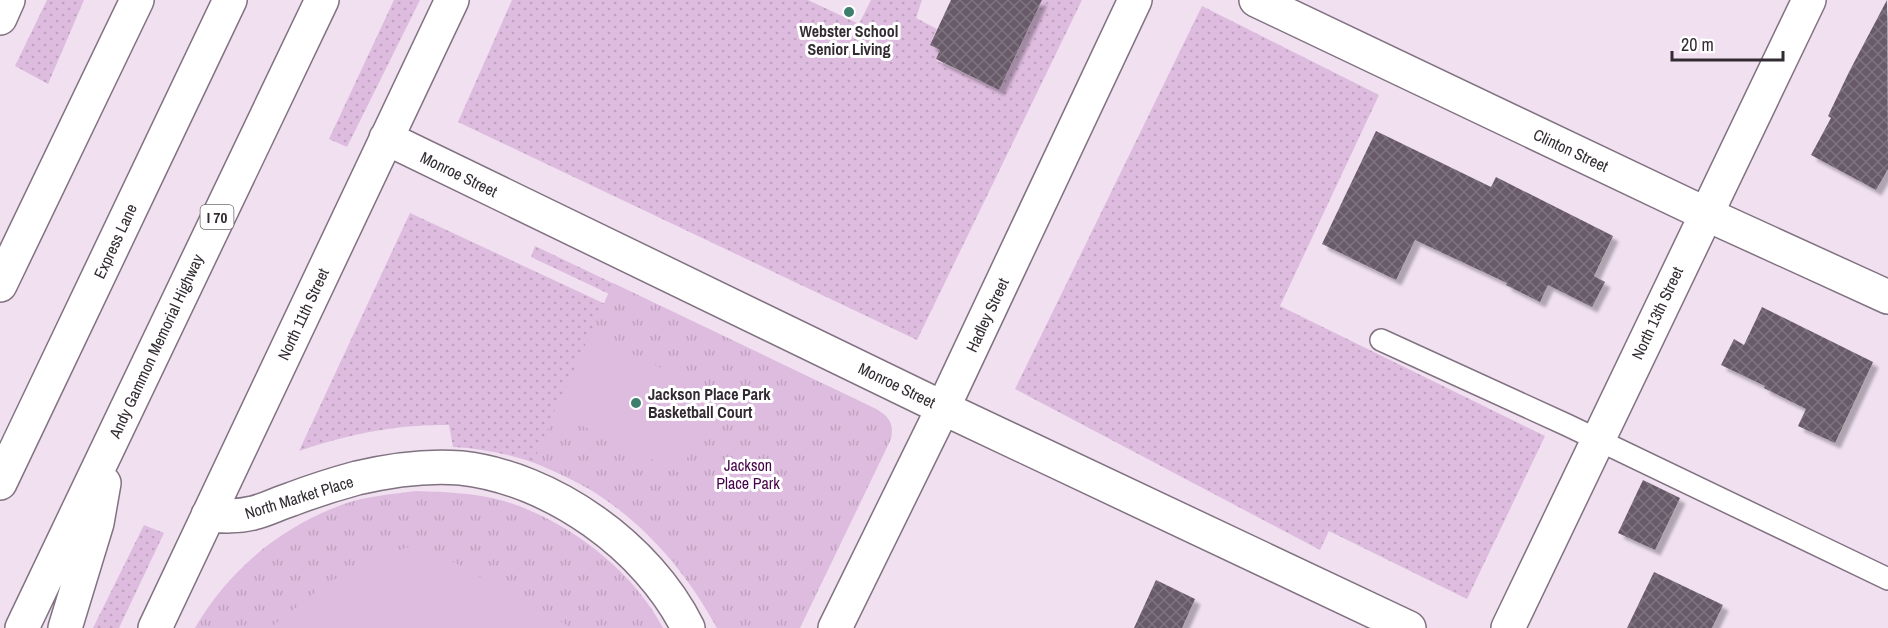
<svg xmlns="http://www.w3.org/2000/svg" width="1888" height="628" viewBox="0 0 1888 628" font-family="'Archivo Narrow',sans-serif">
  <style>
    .grass { fill: url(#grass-dots) }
    .park { fill: url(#park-tufts) }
    .pitch { fill: #debcdf }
    .building { fill: url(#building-cross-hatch); filter: url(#shadow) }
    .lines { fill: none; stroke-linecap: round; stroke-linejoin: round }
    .lane-casing { stroke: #817281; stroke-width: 24 }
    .street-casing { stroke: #817281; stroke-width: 36 }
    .secondary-casing { stroke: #817281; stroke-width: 36 }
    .highway-casing { stroke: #817281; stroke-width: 36 }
    .lane { stroke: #fff; stroke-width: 21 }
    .street { stroke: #fff; stroke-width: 33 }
    .secondary { stroke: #fff; stroke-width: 33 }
    .highway { stroke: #fff; stroke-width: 33 }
    .poi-dot { fill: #3d7e6d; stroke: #fff; stroke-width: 2 }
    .labels { text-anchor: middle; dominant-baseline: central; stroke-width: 6; stroke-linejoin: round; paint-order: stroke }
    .shield { fill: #fff; stroke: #706b70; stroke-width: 1.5 }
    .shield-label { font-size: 15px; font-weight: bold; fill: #322c32 }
    .poi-label { font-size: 16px; font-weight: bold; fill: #322c32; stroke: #fff }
    .street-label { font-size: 16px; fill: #322c32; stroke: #fff }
    .park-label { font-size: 16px; fill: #47034b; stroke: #fff }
  </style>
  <defs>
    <pattern id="grass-dots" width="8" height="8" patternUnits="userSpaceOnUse" patternTransform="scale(1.5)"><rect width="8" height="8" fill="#debcdf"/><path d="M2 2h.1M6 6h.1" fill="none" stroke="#bfa2c0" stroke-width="1.8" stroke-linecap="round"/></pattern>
    <pattern id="park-tufts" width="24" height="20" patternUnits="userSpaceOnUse" patternTransform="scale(1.5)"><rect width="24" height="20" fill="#debcdf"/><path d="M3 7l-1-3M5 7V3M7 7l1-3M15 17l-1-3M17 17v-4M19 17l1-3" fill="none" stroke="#bfa2c0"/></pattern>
    <pattern id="building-cross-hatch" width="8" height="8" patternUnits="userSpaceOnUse" patternTransform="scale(1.5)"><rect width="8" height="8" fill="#685a68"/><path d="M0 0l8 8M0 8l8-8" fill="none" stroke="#7e747e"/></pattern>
    <filter id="shadow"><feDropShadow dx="5.5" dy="5.5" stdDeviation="1.5" flood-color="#0004"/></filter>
  </defs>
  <rect width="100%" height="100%" fill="#f0e0f0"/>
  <path class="grass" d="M47 0H84L48 84 15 66Z
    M394 0H420L347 147 329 139Z
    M512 0H808L859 24 871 0H922L916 18 937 29 930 45 940 50 936 60 999 90 1042 0H1082L917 340 458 122Z
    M1202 6 1379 95 1280 306 1545 436 1467 599 1329 531 1320 550 1015 389Z
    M410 213 764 378 717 628C662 527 571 453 453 447L449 425C398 424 347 434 299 451Z
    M535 246 878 410 874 419 531 257Z
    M144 525 164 533 119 628H93Z"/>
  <path class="park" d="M613 283 878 410C890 418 894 424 891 439L800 628H717C693 584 663 541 622 510 596 490 564 476 533 462Z
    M417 491C446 492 476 493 504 501 567 520 632 569 663 628H195C229 570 280 527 344 504 367 496 392 494 417 491Z"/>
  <path class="pitch" d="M591 334 717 395 680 473 554 412Z
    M419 543 572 628H270L327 583 373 560Z"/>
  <path class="building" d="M951 0H1042L999 90 936 59 940 50 930 45Z
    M1887 0 1888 169 1876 190 1811 155 1831 118 1828 116 1849 72Z
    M1376 131 1491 187 1496 177 1613 236 1594 276 1605 282 1592 307 1548 285 1540 302 1506 285 1507 283 1415 240 1396 280 1322 244Z
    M1762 307 1873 362 1835 443 1798 426 1806 409 1764 388 1765 386 1721 365 1734 339 1744 345Z
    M1643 480 1680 498 1655 550 1618 533Z
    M1654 572 1723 605 1712 628H1627Z
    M1156 580 1195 599 1182 628H1134Z"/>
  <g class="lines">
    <g class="lane-casing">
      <path id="lane" d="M1381 340 1567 425 1888 579"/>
    </g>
    <g class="street-casing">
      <path id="street" d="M1256 0 1706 214 1888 297
        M386 138 943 408 1409 628
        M208 515C223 516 238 517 253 513 266 510 279 503 292 499 313 491 335 484 357 478 391 470 426 465 461 468 552 478 648 547 688 628
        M155 628 452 0
        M835 628 943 408 1135 0"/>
    </g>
    <g class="secondary-casing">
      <path id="secondary" d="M0 18 8 0
        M1508 628 1809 0"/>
    </g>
    <g class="highway-casing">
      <path id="highway" d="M0 285 137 0
        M0 483 230 0
        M22 628 322 0
        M65 628 97 523 104 483"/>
    </g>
    <use href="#lane" class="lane"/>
    <use href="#street" class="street"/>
    <use href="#secondary" class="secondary"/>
    <use href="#highway" class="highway"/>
  </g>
  <g class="poi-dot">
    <circle cx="849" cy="12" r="6"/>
    <circle cx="636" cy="403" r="6"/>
  </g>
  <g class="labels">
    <rect class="shield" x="200.5" y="205" width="33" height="24" rx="4.5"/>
    <g class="shield-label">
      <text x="217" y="217">I 70</text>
    </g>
    <g class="poi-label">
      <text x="849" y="31">Webster School<tspan x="849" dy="18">Senior Living</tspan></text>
      <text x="648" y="394" text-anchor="start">Jackson Place Park<tspan x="648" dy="18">Basketball Court</tspan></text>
    </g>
    <g class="street-label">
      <text transform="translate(1571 150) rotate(25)">Clinton Street</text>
      <text transform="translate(459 174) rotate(26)">Monroe Street</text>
      <text transform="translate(115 241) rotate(-65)">Express Lane</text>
      <text transform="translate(1657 313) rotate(-65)">North 13th Street</text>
      <text transform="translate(303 314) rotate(-65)">North 11th Street</text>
      <text transform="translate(987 315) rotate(-65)">Hadley Street</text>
      <text transform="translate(156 346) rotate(-65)">Andy Gammon Memorial Highway</text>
      <text transform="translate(897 385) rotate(26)">Monroe Street</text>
      <text transform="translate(299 497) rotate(-17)">North Market Place</text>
    </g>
    <g class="park-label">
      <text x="748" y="465">Jackson<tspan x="748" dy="18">Place Park</tspan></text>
    </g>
  </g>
  <path d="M1672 51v9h111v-9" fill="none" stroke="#322c32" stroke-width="3"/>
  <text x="1681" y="51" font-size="18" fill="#322c32" stroke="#ffffff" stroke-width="4.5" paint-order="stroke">20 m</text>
</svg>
